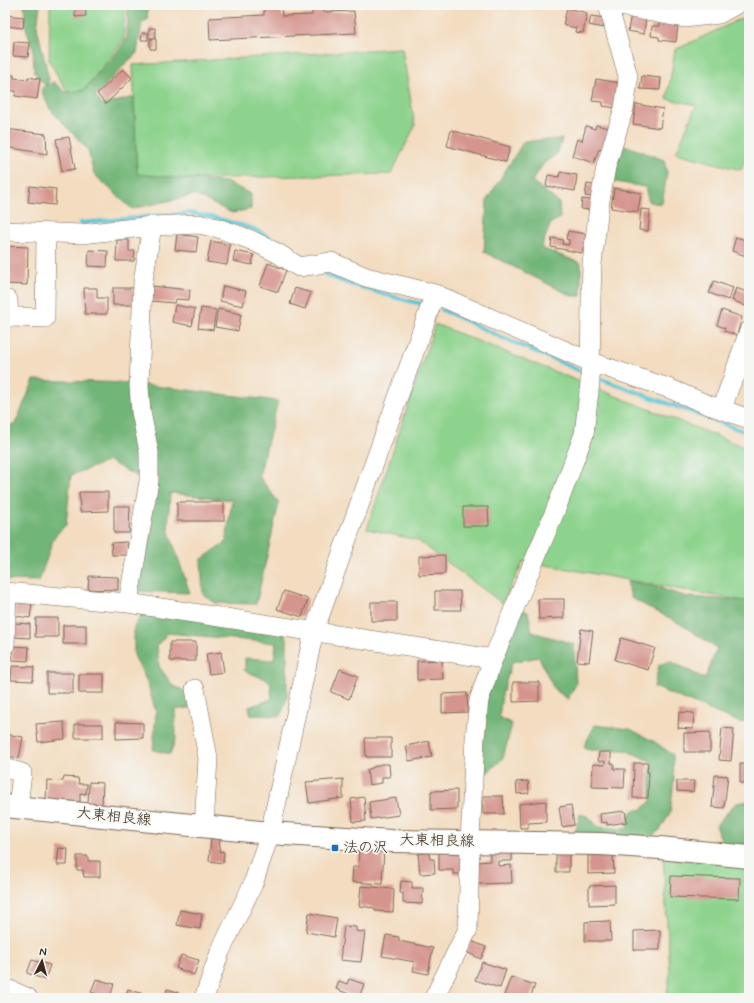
<svg xmlns="http://www.w3.org/2000/svg" width="754" height="1003" viewBox="0 0 754 1003" font-family="Mynerve,'Klee One',sans-serif">
  <style>
    .green { fill: #8dd38d; stroke: #647e56 }
    .forest { fill: #72b578; stroke: #56704b }
    .lines { fill: none; stroke-linecap: round; stroke-linejoin: round }
    .stream { stroke: #59c4d4; stroke-width: 4 }
    .building { fill: #d6948e }
    .minor-casing { stroke: #7b6856; stroke-width: 20 }
    .major-casing { stroke: #7b6856; stroke-width: 24 }
    .minor { stroke: #fff; stroke-width: 19 }
    .major { stroke: #fff; stroke-width: 22 }
    .poi-dot { fill: #1f6fb2; stroke: #f6f6f2; stroke-width: 1.5 }
    .labels { text-anchor: middle; dominant-baseline: central; stroke-width: 3.5; stroke-linejoin: round; paint-order: stroke }
    .street-label { font-size: 15px; fill: #3b2a1e; stroke: #f6f6f2 }
    .poi-label { font-size: 15px; fill: #3b2a1e; stroke: #f6f6f2; text-anchor: start }
  </style>
  <rect width="100%" height="100%" fill="#f6f6f2"/>
  <filter id="ink" filterUnits="userSpaceOnUse"><feTurbulence type="fractalNoise" baseFrequency=".025" numOctaves="2"/><feDisplacementMap in="SourceGraphic" scale="8" xChannelSelector="R" yChannelSelector="G"/><feConvolveMatrix kernelMatrix="1 2 1 2 8 2 1 2 1" color-interpolation-filters="sRGB"/></filter>
  <filter id="wash" filterUnits="userSpaceOnUse"><feTurbulence type="fractalNoise" baseFrequency=".012" numOctaves="4" result="noise"/><feDisplacementMap in="SourceGraphic" scale="16" xChannelSelector="R" yChannelSelector="G"/><feGaussianBlur stdDeviation="0.9" result="paint"/><feColorMatrix in="noise" values="0 0 0 0 0 0 0 0 0 0 0 0 0 0 0 0 0 1.4 0 .05"/><feComposite in="paint" operator="in"/></filter>
  <g filter="url(#wash)">
    <rect width="100%" height="100%" fill="#f3dcbf"/>
    <path class="green" d="M62 5H125L124 40 84 90 68 93 49 61 50 6Z
      M749 17V148L741 170 676 153 696 105 667 99 675 50 738 20Z
      M402 48 415 126 391 174 137 180 133 65Z
      M435 324 749 449V602L524 561 502 603 417 540 367 529Z
      M663 854 748 866 749 998H666L670 974Z"/>
    <path class="forest" d="M24 5H40L37 27 49 80 47 84H44L34 72 33 48 26 28Z
      M128 5H148L147 20 142 22 137 53 126 63 95 96 103 105 134 97 137 174 226 182 251 194V209L232 213 195 195 132 209 94 174 88 150 50 109 41 90 44 86 54 82 65 92 84 90 117 52 127 39Z
      M562 139 557 154 544 163 532 181 559 203 560 218 551 223 541 248 581 263V296H572L484 252 487 200 524 141Z
      M622 144 664 160 667 173 662 204 649 202 645 187 610 181Z
      M34 380 129 383 278 401 259 476 279 503 256 604 215 603 203 594 201 560 226 542 232 500 170 493 168 529 190 593 134 591 155 487 109 461 71 475 66 525 54 537 39 581 5 580V427L15 424Z
      M627 581 653 586 687 597 749 601V719L741 723 654 687 659 665 670 661 705 679 717 648 682 625 631 598Z
      M520 609 528 612 532 632 574 644 576 684 568 699 554 689 539 657 512 662 502 694 499 717 512 724 503 758 486 774 479 771 484 703Z
      M143 613 280 626 287 638V698L281 716 251 715 249 707 272 699 270 681 245 671V658L274 660 276 643 168 633 157 645 159 666 172 685 191 694 198 706 175 710 176 738 170 754 153 750 156 713 147 682 134 655V627Z
      M595 725 630 729 655 742 673 755 674 781 670 813 660 830 646 840 574 837 580 814 589 817 598 827 627 829 629 814 635 810H641L651 801V761L625 750H588L584 746Z
      M749 801V849L722 843 716 825 736 803Z"/>
    <g class="lines">
      <path class="stream" d="M80 223 190 213 216 218 254 229 288 248 305 260
        M320 271C332 279 347 283 361 287 381 294 401 299 422 304
        M442 310 503 338 585 373
        M595 377 749 433"/>
    </g>
    <g id="blocks">
      <path class="building" d="M85 5 86 16 75 17V6Z
        M264 5H281L282 16 312 15V5H324V12L354 11 356 33 210 40 209 18 264 15Z
        M567 8 587 13 583 33 575 32 576 28 563 25Z
        M631 14 646 16 644 34 628 31Z
        M6 15 24 17 23 28 5 26Z
        M591 16 605 18 603 28 589 25Z
        M660 23 678 25 676 42 659 40V37L651 36 652 26H660Z
        M149 28H155V38H149Z
        M142 33H148V40H141Z
        M150 39H156V49H150Z
        M14 42 30 43 28 57 13 56Z
        M123 69 132 78 106 104 97 94Z
        M5 74 14 75V78L28 80V77L40 79 37 99 15 96 16 91 5 90Z
        M642 76 661 78 660 90 640 89Z
        M596 79 620 83 616 108 603 106V102L592 101Z
        M636 104 663 109 660 128 633 124Z
        M596 125 609 128 602 150 599 149 594 163 572 156 577 139 582 141 586 126 595 129Z
        M5 129 46 134 47 154 5 147Z
        M451 130 510 147 506 162 447 146Z
        M69 137 75 169 62 171 56 139Z
        M560 172 577 175 575 191 546 186 548 175 559 177Z
        M587 184 593 185 591 197 585 196Z
        M30 186 56 189 55 205 28 202Z
        M614 188 641 193 638 212 611 208Z
        M582 199 591 200 590 210 581 209Z
        M641 209 650 210 648 231 639 230Z
        M568 231 586 234 582 253 551 247 552 238 563 240 562 244 569 245V240L566 239Z
        M177 234 198 237 196 252 175 250Z
        M736 237 749 241V257L732 251Z
        M117 240H129V251H135L134 261H116Z
        M211 241 230 245 227 265 207 262Z
        M5 246 28 247 27 285 5 284Z
        M89 250 108 251 107 267 88 266Z
        M235 251 254 255 252 265 233 261Z
        M268 263 286 270 278 292 260 286Z
        M714 281 733 288 728 300 709 293Z
        M152 286 190 290 189 300 176 299 174 303 151 301Z
        M223 286 246 291 243 306 220 301Z
        M84 288H97V298H107V314H85Z
        M113 288H134V305H113Z
        M295 288 311 293 305 309 290 304Z
        M736 288 749 293 748 307 732 300Z
        M175 305 195 309 192 326 172 322Z
        M201 308 216 310 213 330 198 328Z
        M218 309 241 314 238 331 215 327Z
        M722 310 742 317 737 335 724 331 725 328 717 325Z
        M79 492H108V511L80 512Z
        M177 502H224V521H177Z
        M114 506H130L129 533H114Z
        M463 507H488L489 526H463Z
        M127 542 128 555H112L111 543Z
        M445 555V574L419 575V556Z
        M89 576 118 577V590L88 589Z
        M284 591 308 599 302 617 277 609Z
        M435 591H460L461 610H435Z
        M538 599H564V618L539 619Z
        M16 602 32 604 30 618 15 616Z
        M371 602H397V621H371Z
        M36 618H58V637H35Z
        M15 623 30 624V638L14 637Z
        M63 625H86V644H63Z
        M581 629 593 631 589 662 577 661Z
        M621 638 655 648 648 670 615 660Z
        M170 642H196V661H170Z
        M13 646 29 647 28 661 12 660Z
        M221 652 224 672 209 674 206 654Z
        M442 660 443 679 417 680V661Z
        M12 666 34 667 33 681 11 680Z
        M340 669 358 676 349 699 331 692Z
        M47 673H73V693H47Z
        M79 674H104V693H79Z
        M513 682H539V701L513 702Z
        M467 693 468 712 442 713V694Z
        M679 712 694 713 693 729 678 728Z
        M64 722 65 739 38 742 36 724Z
        M116 722 143 723V738L116 739Z
        M75 724H103V738H75Z
        M722 728 734 729 731 761 719 760Z
        M710 732V752H684V733Z
        M5 734 23 737 19 758 5 756Z
        M365 738H391V757H366Z
        M429 741 432 757 409 761 406 746Z
        M599 752H611V763L614 764V769H625L624 788 592 787 593 764 605 765V761H598Z
        M634 763H648L647 772H649L648 798H633Z
        M381 764H389L390 777H382V783L369 785 367 770Z
        M740 764H749V783H740Z
        M715 775 728 776 724 808 712 807Z
        M64 777 78 778 79 784H87L86 794 80 793V802L46 799 47 780 63 781Z
        M343 779V798L309 803 306 782Z
        M528 781 529 793 517 794 516 782Z
        M677 781H694L693 792 677 791Z
        M89 782 103 783 102 805 88 804Z
        M457 790V809L431 810V791Z
        M483 796H503L504 814H483Z
        M364 797 366 821 353 822 351 799Z
        M396 798 399 815 371 819 369 802Z
        M546 801V822L528 823V828H520L519 804Z
        M571 805 574 825 562 827 559 807Z
        M625 811 627 822 607 825V822L601 823 600 814Z
        M211 838 220 839 219 851 224 852 223 863 209 861Z
        M59 848 68 849 67 865H57Z
        M359 849 384 850 382 884 352 882 353 867H358Z
        M512 851V861H498V866L511 865 512 883 478 884 477 862 490 861V852Z
        M556 852H569V872H556Z
        M429 853 430 859H434L435 873 420 874 418 854Z
        M439 853H464V874H453V870H439Z
        M588 854H613L614 873 588 874Z
        M77 856H88V861H100V877H84L83 870H77Z
        M671 876 740 878 739 899 670 897Z
        M401 881 412 882V888H423L422 904 403 903V893H400Z
        M615 885V904L589 905V886Z
        M361 886 394 889 393 912 375 911V908L359 906Z
        M180 910 202 914 200 929 177 925Z
        M309 913 337 918 334 937 306 932Z
        M610 921 611 941H585V922Z
        M344 926 356 927V931L365 932 361 962 340 960Z
        M660 930V950H634V931Z
        M386 935 399 937V941L433 948 428 974 413 971 415 962 382 956Z
        M471 941 486 947 481 959 466 952Z
        M181 955 199 960 194 975 176 968Z
        M32 960 50 965 45 980 27 973Z
        M482 962 506 970 500 988 475 980Z
        M511 977 535 985 530 998H513L504 995Z
        M96 979 114 984 110 998 91 992Z
        M349 979 364 984 359 998 336 989 339 981 347 984Z
        M128 989 150 996 149 998H125Z
        M167 989 178 992V995L184 997V998H165Z"/>
    </g>
  </g>
  <g filter="url(#ink)">
    <use href="#blocks" fill-opacity="0" stroke="#7b6856" stroke-width="1"/>
    <g class="lines">
      <g class="minor-casing">
        <path id="minor" d="M614 5 684 18 719 14 735 5
          M5 231 82 234 152 226 198 224 218 228 251 240 279 254 299 267 331 262 366 277 435 294 591 362 668 388 706 404 749 419
          M5 300H8L9 317 45 318 46 233
          M733 377 749 331
          M722 410C728 392 731 372 749 364
          M5 592 128 603 493 659
          M128 603 149 481V452L141 412 139 386 143 282 152 226
          M5 645 7 592
          M195 689 208 758 204 827
          M5 768 22 773 18 807
          M5 988 28 998
          M204 998 220 952 253 884 270 833 314 631 435 294
          M434 998 468 929 470 842 475 738 479 700 493 659 558 504 584 434 590 383 591 299 592 264 599 206 606 167 624 108 627 89 628 76 608 5"/>
      </g>
      <g class="major-casing">
        <path id="major" d="M5 806 270 833 391 841 601 844 660 848 749 857"/>
      </g>
      <use href="#minor" class="minor"/>
      <use href="#major" class="major"/>
    </g>
  </g>
  <rect class="poi-dot" x="331" y="844" width="8" height="8" rx="2"/>
  <g class="labels">
    <g class="street-label">
      <text transform="translate(114 817) rotate(6)">大東相良線</text>
      <text transform="translate(437 841) rotate(1)">大東相良線</text>
    </g>
    <g class="poi-label">
      <text x="343" y="848">法の沢</text>
    </g>
  </g>
  <rect width="754" height="1003" fill="none" stroke="#f6f6f2" stroke-width="20"/>
  <g transform="translate(42 961) rotate(6)" stroke="#f6f6f2" stroke-width="3" paint-order="stroke">
  <path d="M0-3L7 15L0 10L-7 15Z" fill="#3b2a1e"/>
  <text y="-6" font-size="11" font-weight="bold" text-anchor="middle" fill="#3b2a1e">N</text>
  </g>
</svg>
